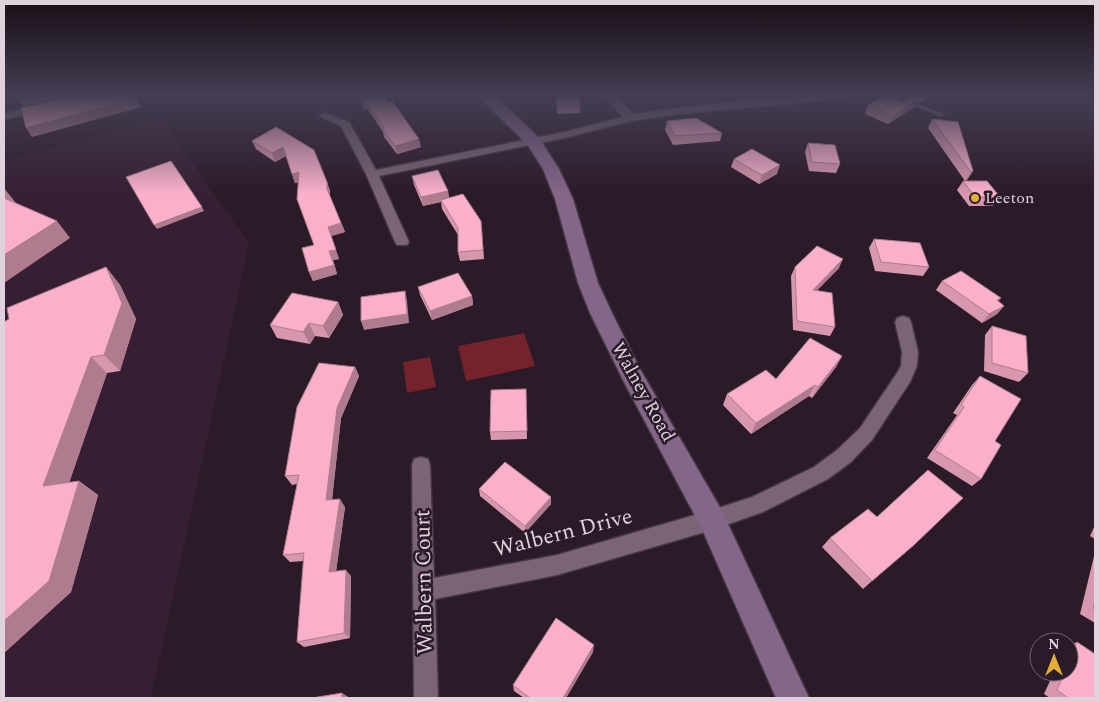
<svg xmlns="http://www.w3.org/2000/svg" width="1099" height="702" viewBox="0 0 1099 702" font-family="Spectral,serif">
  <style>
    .built { fill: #361f32 }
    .green { fill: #74232c }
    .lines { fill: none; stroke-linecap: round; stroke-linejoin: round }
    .service-casing { stroke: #443641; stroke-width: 2 }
    .minor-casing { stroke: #443641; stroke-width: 3 }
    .secondary-casing { stroke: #443641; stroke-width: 3 }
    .service { fill: #7a6475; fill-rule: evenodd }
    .minor { fill: #7a6475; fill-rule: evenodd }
    .secondary { fill: #846689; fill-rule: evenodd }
    .wall { fill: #d797af }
    .shaded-wall { fill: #af7b8e }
    .building { fill: #fab0cb; stroke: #af7b8e }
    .poi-dot { fill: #e2ae34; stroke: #2b1a28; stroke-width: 2 }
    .labels { text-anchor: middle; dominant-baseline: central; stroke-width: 5; stroke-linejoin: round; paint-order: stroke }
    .far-poi-label { font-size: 16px; fill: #dfd2dc; stroke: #2b1a28; text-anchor: start }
    .street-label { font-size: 19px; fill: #dfd2dc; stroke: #2b1a28 }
    .near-street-label { font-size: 22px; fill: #dfd2dc; stroke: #2b1a28 }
  </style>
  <rect width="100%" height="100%" fill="#2b1a28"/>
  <path class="built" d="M162 118 249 244 151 698H4V161Z"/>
  <path class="green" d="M524 333 535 366 466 381 458 346Z
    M430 357 436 387 407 393 403 362Z"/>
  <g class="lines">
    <g class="service-casing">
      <path id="service" d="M891 96H898L945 115 940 116Z"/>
    </g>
    <g class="minor-casing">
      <path id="minor" d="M604 96H615L634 114C703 104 773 96 843 96L838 99 679 114 631 121 564 138 379 176 409 242 407 245H397L395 242 366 174 341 126 319 116 325 113 349 122 376 170 564 132 623 117Z
        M43 106 48 109 47 111 4 119V113Z
        M903 316 909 318 911 322 918 352 917 366 910 382 872 440 851 462 828 479 763 512 712 530 557 575 435 599 438 698H414L412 465 414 459 421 457 428 459 430 465 434 578 557 555 712 510 752 497 814 467 837 450 860 428 897 373 901 366 902 352 895 322 897 318Z"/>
    </g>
    <g class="secondary-casing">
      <path id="secondary" d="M478 96H494L508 108 539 138 559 169 573 199 598 283 612 313 640 369 722 511 809 698H776L702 529 624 382 590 313 578 283 555 199 543 169 527 144Z"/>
    </g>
    <use href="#service" class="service"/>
    <use href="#minor" class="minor"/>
    <use href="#secondary" class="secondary"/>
  </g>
  <path class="wall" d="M359 96H385L387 102 421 147 397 154 384 137 383 132 367 108 364 109Z
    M556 96H579L580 105V113L557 114Z
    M904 96H927L925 100 920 103 917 102 914 107 888 124 865 114 868 105 903 102 906 97Z
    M932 119 973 171 967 180 965 181 1000 197 993 206H969L957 190 963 181H965L928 128Z
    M667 121 722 133 720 141 673 145 665 130Z
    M276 127 327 182 330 191V196L345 232 331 236 339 259 333 260 337 274 313 281 309 272 314 245 299 182 295 183 286 156 275 162 256 149 252 141Z
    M808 143 840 164 836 173 809 171 805 152Z
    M734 159 777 174 759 184 731 167Z
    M412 176 448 191 449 198 482 230 484 259 460 261 458 252V235L442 209 441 202 423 206 414 185Z
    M874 239 929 267 923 276 875 271 869 248Z
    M106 267 120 285 136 319 120 371 107 373 69 483 79 481 98 495 71 592 4 653V322Z
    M795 267 839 268 817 290 835 327 830 336 793 330 791 276Z
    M942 281 1001 298 998 301 1004 306 997 314 982 323 936 290Z
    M418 287 472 296 473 305 432 320 420 295Z
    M338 302 343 315 329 338 315 336 310 344 277 338 270 325Z
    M992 326 1028 373 1019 382 984 371 985 335Z
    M842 356 836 367 812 398 809 396 751 434 723 405 727 394 776 379Z
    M355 367 359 376 341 418 332 500 345 507 336 571 351 576 350 638 304 647 297 642 304 561 290 562 283 555 297 484 292 485 285 476Z
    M980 376 995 441 981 479 972 486 927 458 957 415 953 413 972 385Z
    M526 398 527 439 491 440 490 432Z
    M479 489 551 497V504L525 533 480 496Z
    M877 517 872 581 863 589 822 547 830 538Z
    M1095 525V539L1090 536Z
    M1095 552V623L1080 614Z
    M1077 642 1095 698H1050L1044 694 1054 672H1069V645Z
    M593 652 566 698H524L514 691 513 685Z"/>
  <path class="shaded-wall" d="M26 96H69L24 106 18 98Z
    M924 96H927L925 100 920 103Z
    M137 98 142 107 32 137 26 128Z
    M918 99 914 107 888 124 893 116Z
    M362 100H365L367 108 364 109Z
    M419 139 421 147 397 154 395 146Z
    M283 147 286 156 275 162 272 153Z
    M780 165 777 174 759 184 762 175Z
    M973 171 967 180 965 181 971 172Z
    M299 172 303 181 295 183 292 174Z
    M327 182 330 191V198L327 189Z
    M4 188 16 203 6 210 4 208Z
    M448 191 449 200 423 206 421 197Z
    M202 207 204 211 157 229 154 225Z
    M57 221 70 238 4 283V255Z
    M341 223 345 232 331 236 339 259 333 260 337 274 313 281 309 272 329 251 328 227Z
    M843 259 839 268 809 299 813 290Z
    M106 267 120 285 136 319 120 371 104 355Z
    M405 291 407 300 409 323 364 330 361 321Z
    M472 296 473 305 432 320 430 311Z
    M338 302 343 315 329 338 323 326Z
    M1004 306 997 314 982 323 989 314Z
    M309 323 315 336 310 344 303 332Z
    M842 356 836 367 812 398 818 387Z
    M91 357 107 373 63 500 43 486Z
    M355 367 359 376 341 418 331 508 326 500 337 408Z
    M815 385 809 396 751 434 756 423Z
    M79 481 98 495 71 592 4 653V621Z
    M551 497V504L525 533V526Z
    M340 499 345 507 335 579 329 572Z
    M346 570 351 576 350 638 344 633Z
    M594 645 593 652 566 698H563Z
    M342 693 350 698H342Z"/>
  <path class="building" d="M18 96H26L18 98Z
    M71 96H136L137 98 26 128 21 108Z
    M360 96H385L387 102 392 101 419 139 395 146 382 129 384 128 365 100H362Z
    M556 96H579L580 105H557Z
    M883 96H888L906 104 907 96H912L918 99 893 116 868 105Z
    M696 118 722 133 675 136 667 121Z
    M932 119 958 122 973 171 971 172Z
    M276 127 314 150 327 182V189L341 223 328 227 336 250 329 251 334 265 309 272 302 248 314 245 297 199 299 172 292 174 283 147 272 153 252 141Z
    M808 143 835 145 840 164 812 162Z
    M752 149 780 165 762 175 734 159Z
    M171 161 202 207 154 225 126 177Z
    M438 170 448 191 421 197 412 176Z
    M963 181H987L1000 197H975Z
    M463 194 481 221 483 250 458 252V228L441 200Z
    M4 198 57 221 4 255Z
    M874 239 920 243 929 267 881 262Z
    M817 246 843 259 813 290 832 293 835 327 797 321 795 267Z
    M106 267 122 303 104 355 91 357 43 486 79 481 49 581 4 621V322L9 319 7 308Z
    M961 271 1001 298 997 300 1004 306 989 314 942 281Z
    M458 273 472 296 430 311 418 287Z
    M405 291 407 314 361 321V297Z
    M292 293 338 302 323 326 309 323 303 332 270 325Z
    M992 326 1026 336 1028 373 992 363Z
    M810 338 842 356 818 387 815 385 756 423 727 394 766 370 776 379Z
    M319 363 355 367 337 408 326 500 340 499 329 572 346 570 344 633 297 642 304 553 283 555 299 475 285 476 297 407Z
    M980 376 1021 399 995 441 1001 445 981 479 935 450 964 407 961 405Z
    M526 389 527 431 490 432 491 390Z
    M505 462 551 497 525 526 479 489Z
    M928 470 963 498 914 545 872 581 830 538 868 509 877 517Z
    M1095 598V610L1093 609Z
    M556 618 594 645 563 698H530L513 685Z
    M1077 642 1095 654V698H1068L1057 690 1065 672H1069V662Z
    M342 693V698H312Z"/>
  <linearGradient id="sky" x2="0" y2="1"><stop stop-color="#180e16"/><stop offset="0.49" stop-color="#443e53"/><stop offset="1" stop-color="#443e53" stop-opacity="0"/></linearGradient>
  <rect width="1099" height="194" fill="url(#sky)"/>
  <circle class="poi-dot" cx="975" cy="198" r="5"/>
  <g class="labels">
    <g class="far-poi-label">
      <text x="985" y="198">Leeton</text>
    </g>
    <g class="street-label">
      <text transform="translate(643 392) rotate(61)">Walney Road</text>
    </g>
    <g class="near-street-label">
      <text transform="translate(563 533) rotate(-14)">Walbern Drive</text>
      <text transform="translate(424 582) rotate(-91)">Walbern Court</text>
    </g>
  </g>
  <rect width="1099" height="702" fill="none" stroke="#dfd2dc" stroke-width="10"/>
  <g transform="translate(1054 657)"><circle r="24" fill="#2b1a28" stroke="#736470"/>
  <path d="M0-4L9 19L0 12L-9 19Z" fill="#e2ae34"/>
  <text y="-8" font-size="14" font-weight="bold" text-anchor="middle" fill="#dfd2dc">N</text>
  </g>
</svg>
